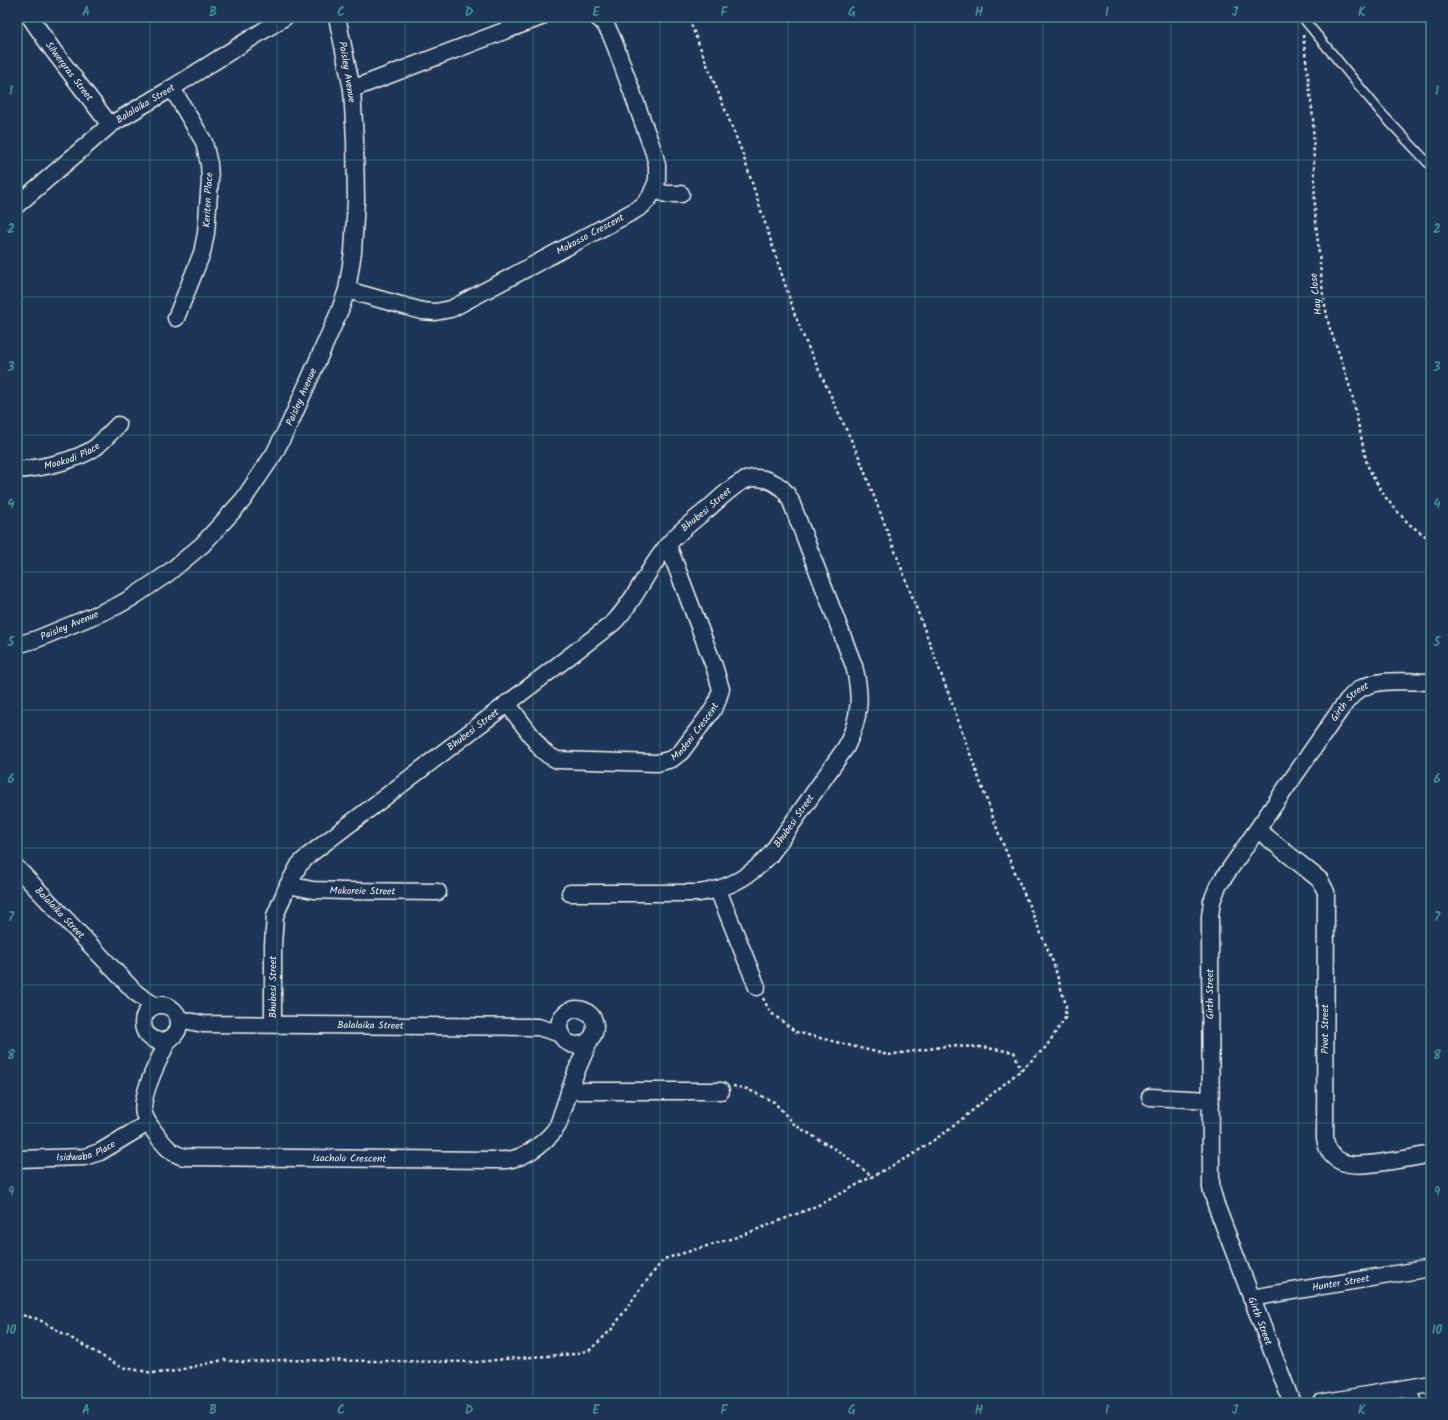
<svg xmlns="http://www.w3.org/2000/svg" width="1448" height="1420" viewBox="0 0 1448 1420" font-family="Kalam,sans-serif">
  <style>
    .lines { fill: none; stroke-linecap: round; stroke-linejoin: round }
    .lane-casing { stroke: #f4f1e8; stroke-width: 11 }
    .street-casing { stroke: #f4f1e8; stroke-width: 19 }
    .path { stroke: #f4f1e8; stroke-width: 2.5; stroke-dasharray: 3 3; stroke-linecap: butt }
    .lane { stroke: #1d3557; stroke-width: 8 }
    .street { stroke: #1d3557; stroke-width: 16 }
    .grid { fill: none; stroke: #3d8f86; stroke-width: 1; stroke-opacity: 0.55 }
    .labels { text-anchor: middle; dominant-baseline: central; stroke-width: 3.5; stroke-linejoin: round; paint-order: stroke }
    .street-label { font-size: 10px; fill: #f4f1e8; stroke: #1d3557 }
    .neatline { fill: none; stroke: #3d8f86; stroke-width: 1.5 }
    .grid-label { font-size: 13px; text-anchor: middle; font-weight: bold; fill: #3d8f86 }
  </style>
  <rect width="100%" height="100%" fill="#1d3557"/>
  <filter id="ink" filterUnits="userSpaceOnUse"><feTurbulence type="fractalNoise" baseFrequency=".025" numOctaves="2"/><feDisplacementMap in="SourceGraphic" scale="8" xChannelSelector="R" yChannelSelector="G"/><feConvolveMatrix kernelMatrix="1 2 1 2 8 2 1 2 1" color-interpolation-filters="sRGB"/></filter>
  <g filter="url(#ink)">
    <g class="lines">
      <g class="lane-casing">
        <path id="lane" d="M1302 17 1383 115 1431 166"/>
      </g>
      <g class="street-casing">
        <g id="street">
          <path id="s1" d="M30 17 52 49 110 125"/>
          <path d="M172 88 204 142 209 164 210 180 206 233 202 253 176 318"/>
          <path d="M352 89 541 17"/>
          <path d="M654 190 666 194H681"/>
          <path id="s2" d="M17 205 110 125 172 88 285 17"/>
          <path id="s3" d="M347 290 422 311 435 312 451 309 634 211 642 206 650 197 657 181V165L654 153 615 45C611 35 607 24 597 17"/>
          <path id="s4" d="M17 470C42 468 76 461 96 447 104 440 111 432 118 425"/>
          <path id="s5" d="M17 645 37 639 117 606 133 597 167 574 202 545 243 500 274 454 290 423 340 310 347 290 353 252 356 200 355 140 352 89 337 17"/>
          <path id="s6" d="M507 703 542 750 548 755 557 760 657 763 672 759 681 752 712 711 717 702 721 689 714 666 668 545"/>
          <path d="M1258 830 1320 880 1326 892 1325 1138C1330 1173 1366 1165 1391 1161 1404 1159 1418 1157 1431 1154"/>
          <path id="s7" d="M17 868 136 993 155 1006"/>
          <path id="s8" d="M288 885 313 890 344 891 438 892"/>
          <path d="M718 890 757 987"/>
          <circle cx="161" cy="1023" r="18"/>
          <circle cx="577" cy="1027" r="18"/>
          <path id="s9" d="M179 1019 203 1024 538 1027 561 1034"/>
          <path id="s10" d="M273 1024V945L275 916 288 885 299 865 309 855 613 623C635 601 647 570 667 546 679 531 694 520 708 509 718 500 729 489 741 482 759 472 781 482 790 499L854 666C862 697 860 718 846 747L770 855C750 877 728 889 699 893H570"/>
          <path id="s11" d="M169 1039C161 1055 139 1096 144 1114 147 1123 154 1131 159 1138 166 1147 173 1155 185 1157L493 1160C499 1160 506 1161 512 1159 528 1156 550 1139 558 1125L576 1072 590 1040"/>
          <path d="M569 1091H721"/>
          <path d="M1150 1097 1210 1100"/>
          <path id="s12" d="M17 1159 84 1157 100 1152 148 1123"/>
          <path id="s13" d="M1251 1298 1431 1268"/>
          <path d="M1408 1388 1414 1403"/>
          <path id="s14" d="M1292 1403 1216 1205 1211 1188 1210 916 1212 901 1218 886 1338 713C1344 705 1349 697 1357 691 1376 677 1408 682 1431 682"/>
          <path d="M1320 1403 1431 1384"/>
        </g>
      </g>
      <path class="path" d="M1303 35 1313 118 1315 212 1323 295 1329 326 1340 356 1351 391 1367 464 1373 477 1386 498 1397 511 1409 524 1431 540
        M763 998 770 1012 796 1032 888 1055 948 1046 980 1047 1014 1052 1021 1070
        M733 1086 747 1089 774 1102 795 1125 841 1153 873 1177
        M17 1314 38 1319 121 1367 153 1373 170 1372 223 1360 243 1362 281 1360 479 1362 505 1359 574 1354 590 1350 612 1329 641 1288 664 1259 740 1236 807 1210 825 1202 912 1155 950 1129 1021 1070 1046 1047 1065 1018 1066 1005 1053 962 1000 837 949 695 901 567 859 457 805 340 795 315 742 152 688 17"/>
      <use href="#lane" class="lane"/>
      <use href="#street" class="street"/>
    </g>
  </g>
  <path class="grid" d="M150 17V1403M277 17V1403M405 17V1403M533 17V1403M660 17V1403M788 17V1403M915 17V1403M1043 17V1403M1171 17V1403M1298 17V1403M17 160H1431M17 297H1431M17 435H1431M17 572H1431M17 710H1431M17 848H1431M17 985H1431M17 1123H1431M17 1260H1431"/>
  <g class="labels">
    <g class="street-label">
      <text stroke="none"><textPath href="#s1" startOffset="67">Silwergras Street</textPath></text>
      <text transform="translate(347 72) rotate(81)">Paisley Avenue</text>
      <text stroke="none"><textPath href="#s2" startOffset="164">Balalaika Street</textPath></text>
      <text transform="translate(208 200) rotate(-87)">Keriten Place</text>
      <text stroke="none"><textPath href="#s3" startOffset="265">Mokosso Crescent</textPath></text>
      <text transform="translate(1316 294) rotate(-97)">Hay Close</text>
      <text stroke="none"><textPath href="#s5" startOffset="392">Paisley Avenue</textPath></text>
      <text stroke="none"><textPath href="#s4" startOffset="57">Mookodi Place</textPath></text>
      <text stroke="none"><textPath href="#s10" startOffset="709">Bhubesi Street</textPath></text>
      <text stroke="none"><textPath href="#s5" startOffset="56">Paisley Avenue</textPath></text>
      <text stroke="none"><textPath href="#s14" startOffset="760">Girth Street</textPath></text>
      <text stroke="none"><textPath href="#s10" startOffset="385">Bhubesi Street</textPath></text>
      <text stroke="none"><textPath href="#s6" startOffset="228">Mndeni Crescent</textPath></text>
      <text transform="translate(794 821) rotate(-55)">Bhubesi Street</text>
      <text stroke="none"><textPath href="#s8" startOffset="75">Mokoreie Street</textPath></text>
      <text stroke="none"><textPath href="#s7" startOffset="62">Balalaika Street</textPath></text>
      <text transform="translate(273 987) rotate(-90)">Bhubesi Street</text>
      <text transform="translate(1210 994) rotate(-90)">Girth Street</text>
      <text stroke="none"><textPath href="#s9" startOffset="192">Balalaika Street</textPath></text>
      <text transform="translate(1325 1029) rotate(-90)">Pivot Street</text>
      <text stroke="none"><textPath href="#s12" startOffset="70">Isidwaba Place</textPath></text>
      <text stroke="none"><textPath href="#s11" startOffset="306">Isacholo Crescent</textPath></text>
      <text stroke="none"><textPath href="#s13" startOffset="91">Hunter Street</textPath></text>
      <text transform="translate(1260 1321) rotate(69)">Girth Street</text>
    </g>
  </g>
  <rect width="1448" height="1420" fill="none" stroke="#1d3557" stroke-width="44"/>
  <rect x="22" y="22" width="1404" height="1376" class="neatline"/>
  <g class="grid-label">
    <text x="86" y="16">A</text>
    <text x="213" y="16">B</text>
    <text x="341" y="16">C</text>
    <text x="469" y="16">D</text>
    <text x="596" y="16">E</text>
    <text x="724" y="16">F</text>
    <text x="852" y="16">G</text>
    <text x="979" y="16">H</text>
    <text x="1107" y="16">I</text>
    <text x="1235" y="16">J</text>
    <text x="1362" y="16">K</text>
    <text x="11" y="95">1</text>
    <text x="1437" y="95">1</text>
    <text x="11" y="233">2</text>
    <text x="1437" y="233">2</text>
    <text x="11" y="371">3</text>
    <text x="1437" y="371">3</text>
    <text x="11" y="508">4</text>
    <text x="1437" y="508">4</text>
    <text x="11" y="646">5</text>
    <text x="1437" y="646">5</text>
    <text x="11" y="783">6</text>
    <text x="1437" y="783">6</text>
    <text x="11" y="921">7</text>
    <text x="1437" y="921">7</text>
    <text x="11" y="1059">8</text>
    <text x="1437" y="1059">8</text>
    <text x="11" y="1196">9</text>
    <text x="1437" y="1196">9</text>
    <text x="11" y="1334">10</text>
    <text x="1437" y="1334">10</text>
    <text x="86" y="1414">A</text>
    <text x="213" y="1414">B</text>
    <text x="341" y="1414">C</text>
    <text x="469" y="1414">D</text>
    <text x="596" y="1414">E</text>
    <text x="724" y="1414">F</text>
    <text x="852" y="1414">G</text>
    <text x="979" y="1414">H</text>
    <text x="1107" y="1414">I</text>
    <text x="1235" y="1414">J</text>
    <text x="1362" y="1414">K</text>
  </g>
</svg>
